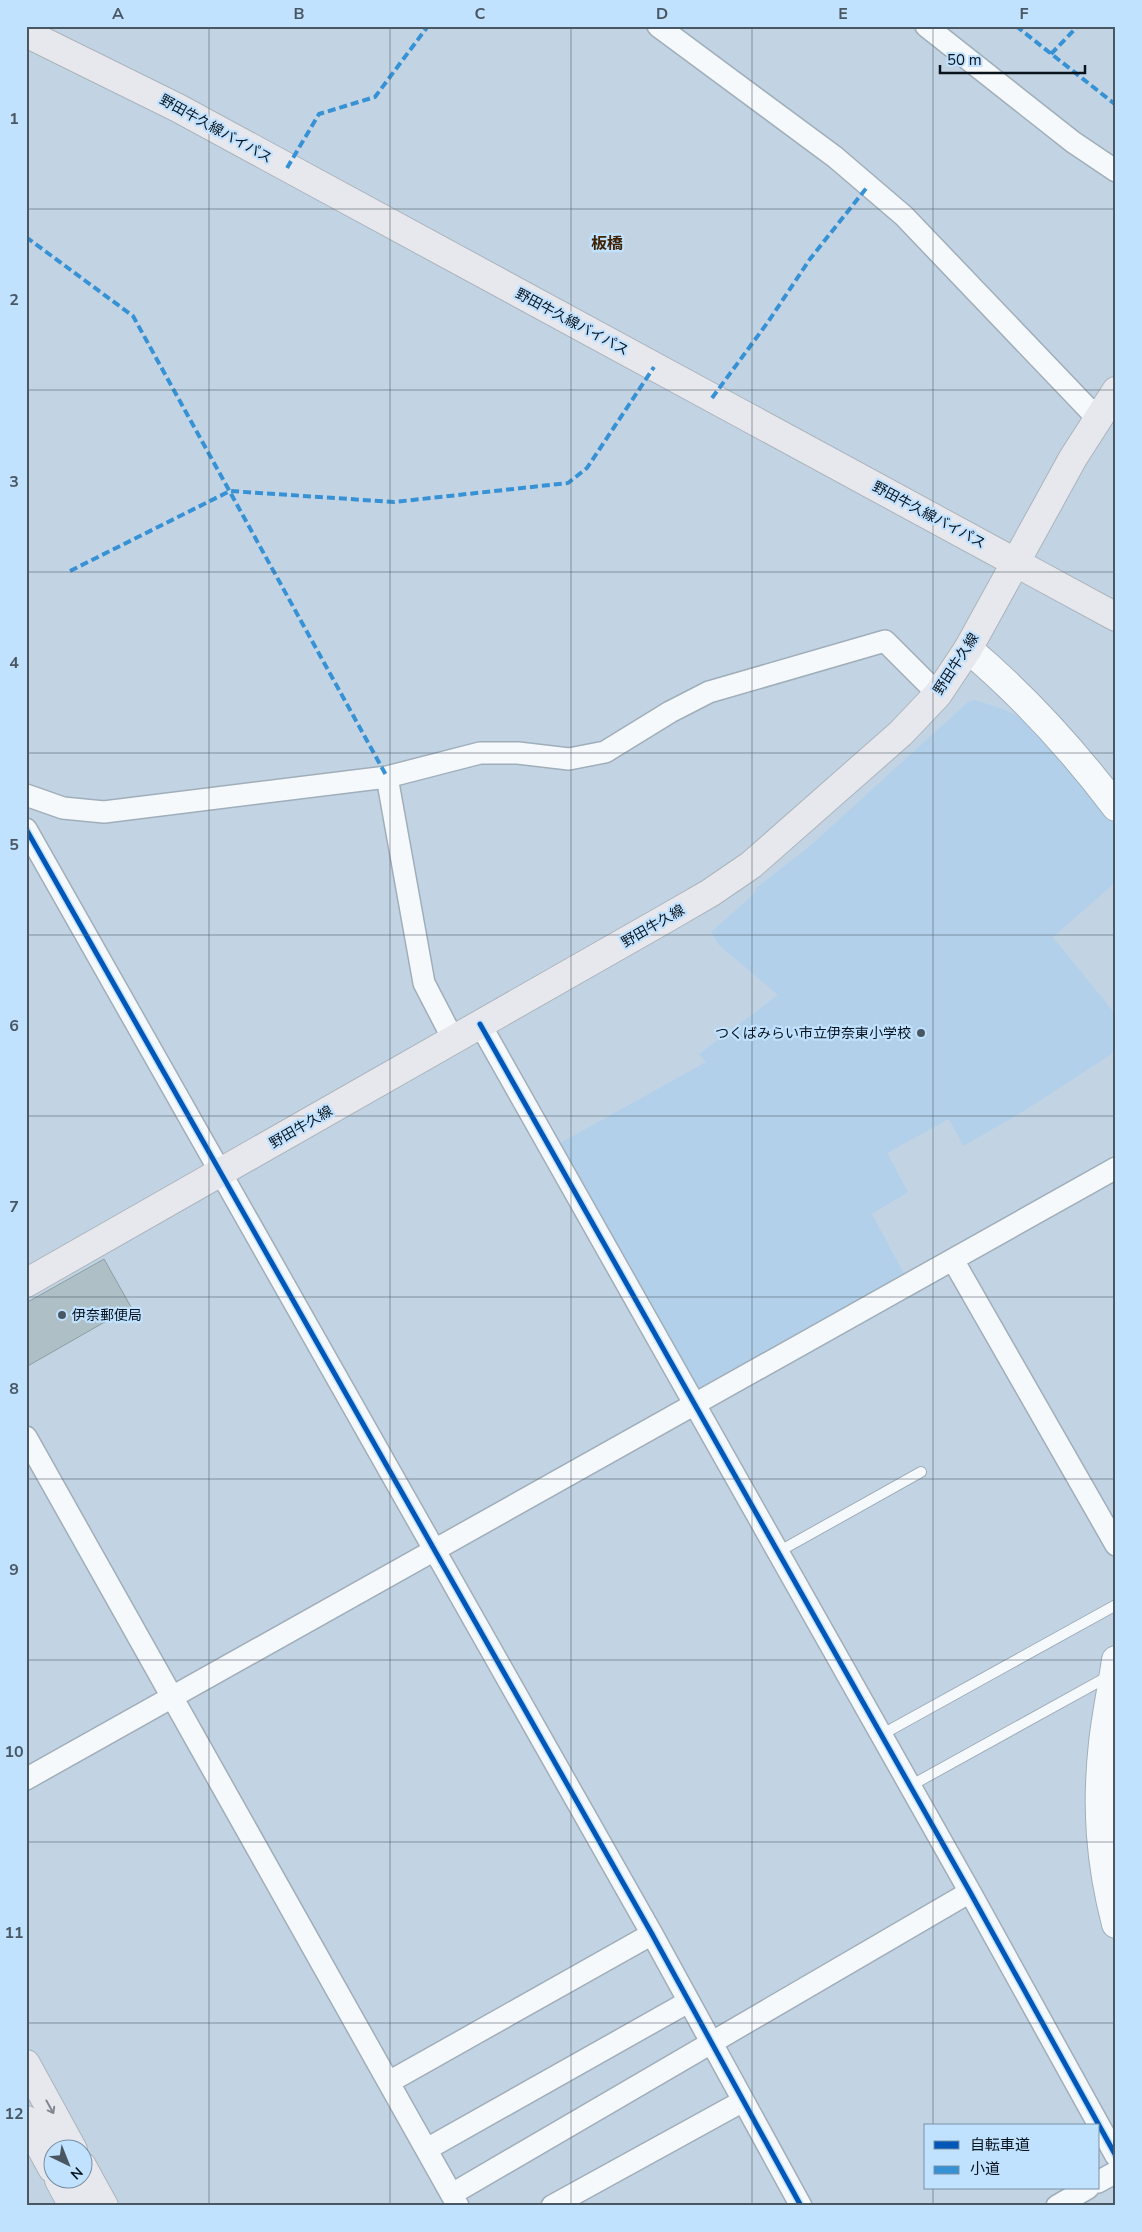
<svg xmlns="http://www.w3.org/2000/svg" width="1142" height="2232" viewBox="0 0 1142 2232" font-family="'Nunito Sans','Noto Sans JP',sans-serif">
  <style>
    .built { fill: #b2d0ea }
    .building { fill: #aebfc5; stroke: #8c9da3 }
    .lines { fill: none; stroke-linecap: round; stroke-linejoin: round }
    .lane-casing { stroke: #a0aeba; stroke-width: 12 }
    .street-casing { stroke: #a0aeba; stroke-width: 24 }
    .secondary-casing { stroke: #a0aeba; stroke-width: 30 }
    .primary-casing { stroke: #abb4bb; stroke-width: 30 }
    .lane { stroke: #f6f9fb; stroke-width: 10 }
    .street { stroke: #f6f9fb; stroke-width: 21 }
    .secondary { stroke: #f6f9fb; stroke-width: 28 }
    .primary { stroke: #e7e8ee; stroke-width: 28 }
    .quiet { stroke: #3792d5; stroke-width: 4; stroke-dasharray: 8 4; stroke-linecap: butt }
    .cycleway-casing { stroke: #c1e2ff; stroke-width: 8 }
    .cycleway { stroke: #0057b8; stroke-width: 5 }
    .oneway { stroke: #838890 }
    .grid { fill: none; stroke: #495763; stroke-width: 1; stroke-opacity: 0.55 }
    .poi-dot { fill: #495763; stroke: #c1e2ff; stroke-width: 2 }
    .labels { text-anchor: middle; dominant-baseline: central; stroke-width: 4.5; stroke-linejoin: round; paint-order: stroke }
    .street-label { font-size: 14px; fill: #08131d; stroke: #c1e2ff }
    .poi-label { font-size: 14px; fill: #08131d; stroke: #c1e2ff; text-anchor: end }
    .quarter-label { font-size: 16px; font-weight: bold; fill: #3f2304; stroke: #c1e2ff }
    .neatline { fill: none; stroke: #495763; stroke-width: 2 }
    .grid-label { font-size: 16px; text-anchor: middle; font-weight: bold; fill: #495763 }
  </style>
  <rect width="100%" height="100%" fill="#c2d4e4"/>
  <path class="built" d="M975 700 1003 709 1029 721 1093 795 1116 827V882L1053 937 1116 1015V1051L1024 1111 963 1146 949 1119 887 1153 908 1192 872 1214 904 1274 693 1391 555 1146 706 1062 699 1054 778 995 719 945 711 932 755 893 756 888 810 846 968 702Z"/>
  <path class="building" d="M104 1259 131 1307 26 1367V1303Z"/>
  <g class="lines">
    <g class="lane-casing">
      <path id="lane" d="M778 1552 921 1472
        M881 1735 1116 1605
        M910 1786 1109 1676"/>
    </g>
    <g class="street-casing">
      <path id="street" d="M658 26 835 157 904 216 1097 418
        M926 26 1073 142 1116 171
        M387 777 424 983 453 1039
        M26 795 63 808 104 812 387 777 480 753H518L569 759 605 752 670 712 709 692 885 641 938 694
        M26 829 652 1934 801 2206
        M480 1024 970 1892 1116 2156
        M953 1260 1116 1545
        M26 1437 458 2206
        M26 1779 1116 1168
        M389 2082 652 1934
        M427 2149 688 2002
        M1098 2182 1116 2172
        M452 2194 970 1892
        M552 2206 743 2101
        M1057 2206 1088 2188"/>
    </g>
    <g class="secondary-casing">
      <path id="secondary" d="M968 649C1024 696 1072 749 1116 807
        M1116 1660C1112 1688 1106 1715 1103 1743 1096 1807 1100 1862 1116 1924"/>
    </g>
    <g class="primary-casing">
      <path id="primary" d="M26 33 178 108 1116 617
        M26 1283 665 919 710 893 751 865 901 733 938 694 968 649 1073 458 1116 391
        M26 2064 73 2150
        M26 2120 52 2168
        M82 2166 104 2206
        M59 2180 73 2206"/>
    </g>
    <use href="#lane" class="lane"/>
    <use href="#street" class="street"/>
    <use href="#secondary" class="secondary"/>
    <use href="#primary" class="primary"/>
    <path class="quiet" d="M1016 26 1116 105
      M1051 54 1078 26
      M287 168 319 114 375 97 428 26
      M26 237 133 316 387 777
      M712 398 768 322 810 259 868 186
      M70 571 230 491 394 502 568 483 587 468 654 367"/>
    <g class="cycleway-casing">
      <path id="cycleway" d="M26 829 652 1934 801 2206
        M480 1024 970 1892 1116 2156"/>
    </g>
    <use href="#cycleway" class="cycleway"/>
  </g>
  <defs><path id="oneway-shaft" d="M-6 0H5M1.5-3L5.5 0L1.5 3" fill="none" stroke-width="1.6" stroke-linecap="round" stroke-linejoin="round" transform="scale(1.25)"/></defs>
  <use class="oneway" href="#oneway-shaft" transform="translate(50 2107) rotate(61)"/>
  <path class="grid" d="M209 26V2206M390 26V2206M571 26V2206M752 26V2206M933 26V2126M26 209H1116M26 390H1116M26 572H1116M26 753H1116M26 935H1116M26 1116H1116M26 1297H1116M26 1479H1116M26 1660H1116M26 1842H1116M26 2023H1116M933 2188V2206"/>
  <g class="poi-dot">
    <circle cx="921" cy="1033" r="5"/>
    <circle cx="62" cy="1315" r="5"/>
  </g>
  <g class="labels">
    <g class="street-label">
      <text transform="translate(216 129) rotate(29)">野田牛久線バイパス</text>
      <text transform="translate(572 322) rotate(28)">野田牛久線バイパス</text>
      <text transform="translate(929 515) rotate(28)">野田牛久線バイパス</text>
      <text transform="translate(956 664) rotate(-57)">野田牛久線</text>
      <text transform="translate(653 926) rotate(-30)">野田牛久線</text>
      <text transform="translate(301 1127) rotate(-30)">野田牛久線</text>
    </g>
    <g class="poi-label">
      <text x="911" y="1033">つくばみらい市立伊奈東小学校</text>
      <text x="72" y="1315" text-anchor="start">伊奈郵便局</text>
    </g>
    <g class="quarter-label">
      <text x="607" y="244">板橋</text>
    </g>
  </g>
  <rect width="1142" height="2232" fill="none" stroke="#c1e2ff" stroke-width="55"/>
  <rect x="924" y="2124" width="175" height="65" fill="#c1e2ff" stroke="#778fa5"/>
  <rect x="934" y="2141" width="25" height="8" fill="#0057b8" stroke="#778fa5"/>
  <text x="970" y="2150" font-size="15" fill="#08131d">自転車道</text>
  <rect x="934" y="2166" width="25" height="8" fill="#3792d5" stroke="#778fa5"/>
  <text x="970" y="2174" font-size="15" fill="#08131d">小道</text>
  <g transform="translate(68 2164) rotate(137)"><circle r="24" fill="#c1e2ff" stroke="#778fa5"/>
  <path d="M0-4L9 19L0 12L-9 19Z" fill="#495763"/>
  <text y="-8" font-size="14" font-weight="bold" text-anchor="middle" fill="#08131d">N</text>
  </g>
  <path d="M940 65v8h145v-8" fill="none" stroke="#08131d" stroke-width="2.5"/>
  <text x="947" y="65" font-size="15" fill="#08131d" stroke="#c1e2ff" stroke-width="4" paint-order="stroke">50 m</text>
  <rect x="28" y="28" width="1086" height="2176" class="neatline"/>
  <g class="grid-label">
    <text x="118" y="19">A</text>
    <text x="299" y="19">B</text>
    <text x="480" y="19">C</text>
    <text x="662" y="19">D</text>
    <text x="843" y="19">E</text>
    <text x="1024" y="19">F</text>
    <text x="14" y="124">1</text>
    <text x="14" y="305">2</text>
    <text x="14" y="487">3</text>
    <text x="14" y="668">4</text>
    <text x="14" y="850">5</text>
    <text x="14" y="1031">6</text>
    <text x="14" y="1212">7</text>
    <text x="14" y="1394">8</text>
    <text x="14" y="1575">9</text>
    <text x="14" y="1757">10</text>
    <text x="14" y="1938">11</text>
    <text x="14" y="2119">12</text>
  </g>
</svg>
